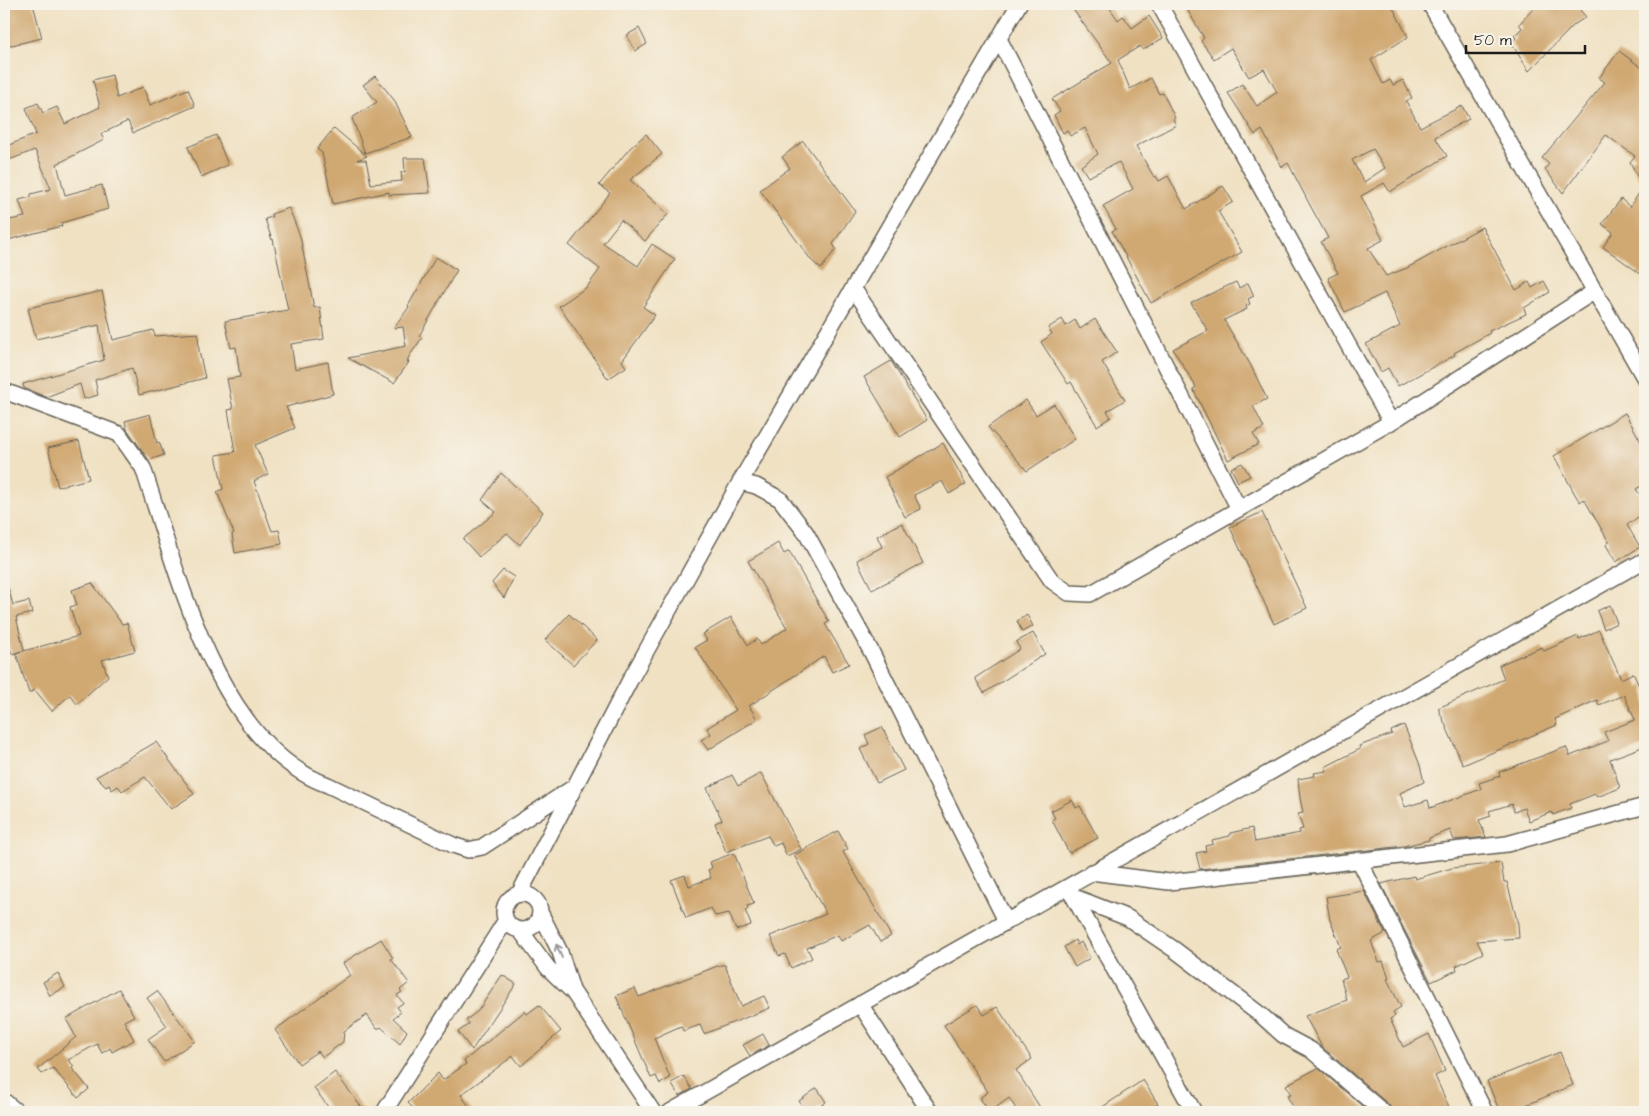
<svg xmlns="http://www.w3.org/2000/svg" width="1649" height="1116" viewBox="0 0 1649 1116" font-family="'Architects Daughter',sans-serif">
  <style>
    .building { fill: #d0a872; fill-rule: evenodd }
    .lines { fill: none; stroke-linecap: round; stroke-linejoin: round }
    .minor-casing { stroke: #666156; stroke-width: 18 }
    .minor { stroke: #fff; stroke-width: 15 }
    .oneway { stroke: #999 }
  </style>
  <rect width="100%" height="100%" fill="#f7f3e8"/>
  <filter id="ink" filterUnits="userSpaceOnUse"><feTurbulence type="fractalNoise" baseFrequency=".02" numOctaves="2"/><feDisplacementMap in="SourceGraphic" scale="10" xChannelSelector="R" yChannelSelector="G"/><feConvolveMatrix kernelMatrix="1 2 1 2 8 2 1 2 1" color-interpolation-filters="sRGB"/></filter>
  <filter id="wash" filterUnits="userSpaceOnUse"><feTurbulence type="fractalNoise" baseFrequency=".0096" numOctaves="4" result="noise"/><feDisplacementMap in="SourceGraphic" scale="20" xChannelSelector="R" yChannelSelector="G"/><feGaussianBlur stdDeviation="1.12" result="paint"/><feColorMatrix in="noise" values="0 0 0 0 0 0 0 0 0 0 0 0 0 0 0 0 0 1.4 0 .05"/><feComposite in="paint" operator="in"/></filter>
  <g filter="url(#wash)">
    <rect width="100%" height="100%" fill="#f0e1c3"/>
    <g id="blocks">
      <path class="building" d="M15 4H33L42 38 8 46 4 30V23L8 22 4 7Z
        M1069 4H1107L1118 20 1123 16 1132 28 1149 16 1163 38 1143 50 1140 46 1118 60 1130 89 1151 78 1159 94 1163 93 1175 118 1173 119 1176 125 1136 146 1154 177 1156 176 1159 181 1168 176 1186 209 1223 186 1233 202 1218 211 1242 252 1151 303 1112 231 1116 229 1103 206 1133 189 1119 162 1088 177 1081 166 1098 154 1085 128 1070 136 1067 130 1063 133 1054 115 1060 111 1052 99 1112 63Z
        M1200 4H1391L1408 37 1371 60 1383 84 1390 80 1393 85 1403 80 1412 98 1406 101 1420 127 1462 106 1469 119 1435 137 1447 156 1390 192 1384 183 1361 196 1383 240 1368 248 1386 276 1407 268 1482 227 1516 290 1529 282 1532 288 1544 281 1550 292 1524 308 1526 314 1489 331 1490 333 1454 353 1455 355 1398 386 1388 368 1381 372 1366 344 1400 326 1385 293 1345 312 1328 278 1338 273 1321 242 1328 238 1311 207 1288 163 1282 167 1262 130 1255 135 1228 93 1242 84 1257 106 1277 92 1264 69 1249 77 1231 48 1214 59 1201 41 1204 38 1188 11ZM1373 149 1385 168 1364 182 1352 160Z
        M1538 4H1575L1586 17 1575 24 1529 71 1511 43 1516 38 1514 36 1522 28 1519 24Z
        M639 28 647 44 635 51 627 35Z
        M1619 51 1645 70V277L1603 247 1613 232 1602 224 1621 199 1630 207 1643 187 1630 162 1635 156 1606 135 1563 193 1545 169 1549 164 1542 158 1605 82 1599 78Z
        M112 75 117 98 143 87 150 105 188 89 195 106 133 133 128 121 101 134 104 140 57 164 65 195 102 185 108 209 61 223 62 226 4 241V221L25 217 19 200 31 197V194L51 189 35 150 4 162V147L36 134 26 108 38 103 43 113 57 107 65 124 100 107 93 80Z
        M375 76 394 100 412 137 365 153 352 118 377 102 363 85Z
        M334 128 367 156 357 160H366L371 184 402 181 401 172H405L404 158H425L430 193 389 195V192L333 204 322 153 317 149Z
        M646 134 662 154 630 180 668 214 645 241 621 220 603 243 638 266 652 244 675 259 643 307 655 315 622 361 626 367 608 379 559 306 587 287 600 269 569 245 610 193 599 185 630 148Z
        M216 135 228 165 201 177 188 147Z
        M803 141 855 211 833 244 836 249 821 269 811 260 760 190 790 168 782 157Z
        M289 208 300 236 314 308 320 307 324 339 291 344 295 369 328 362 333 394 286 407 295 428 255 445 268 474 254 481 272 531 279 530 282 544 235 553 232 534 234 533 217 492 223 489 216 455 235 452 228 410 233 409 227 379 240 377 236 347 231 348 225 321 288 310 273 239 272 240 265 219 272 217 271 214Z
        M436 257 457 270 419 336 422 338 410 355 407 361 409 362 394 383 348 358 406 346 403 327 394 328 409 307 408 306Z
        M1236 282 1239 288 1248 283 1254 296 1248 299 1250 304 1246 306 1247 309 1224 320 1250 364 1267 399 1253 406 1264 428 1253 434 1259 444 1228 460 1193 389 1196 387 1173 349 1208 331 1191 303Z
        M102 291 113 340 153 330 155 336 198 333 199 351 205 378 139 395 132 368 95 380 98 395 84 399 80 384 46 397 24 388 23 384 104 360 99 325 36 339 28 308Z
        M1062 319 1066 326 1075 320 1080 329 1095 319 1117 352 1102 362 1125 400 1107 411 1111 417 1097 426 1071 382 1068 384 1041 342 1052 334 1048 328Z
        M891 361 927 420 900 437 864 377Z
        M1026 400 1036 415 1054 404 1075 439 1027 471 988 427Z
        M1625 413 1645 449V484L1636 489 1645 502V512L1627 525 1640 547 1616 562 1606 545 1609 542 1584 499 1580 502 1576 496 1554 456Z
        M150 414 157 443 159 442 164 455 149 460 127 429 125 421Z
        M79 441 89 479 58 487 48 448Z
        M943 443 966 484 949 494 942 481 914 495 921 509 905 517 885 477Z
        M1242 463 1250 476 1238 482 1231 468Z
        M501 473 543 512 520 545 507 533 479 557 463 539 496 512 482 500Z
        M1262 512 1307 608 1274 624 1230 527Z
        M902 523 923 563 872 590 857 560 882 547 877 536Z
        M778 543 784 554 789 551 795 562 829 622 825 624 849 664 832 672 824 656 749 706 757 719 708 750 701 740 711 734 707 728 736 710 695 647 707 640 703 634 731 617 748 645 757 639 761 645 787 628 748 561Z
        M503 570 514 577 504 598 492 583Z
        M92 583 122 624 127 623 135 651 102 660 108 676 77 704 70 695 52 711 35 690 29 693 16 653 79 636 70 607 77 605 72 590Z
        M8 587 13 605 29 601 32 613 16 617 24 650 12 654 4 633V588Z
        M1610 605 1617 623 1604 629 1597 611Z
        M569 614 597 640 573 665 545 640Z
        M1027 615 1033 626 1022 632 1017 621Z
        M1599 630 1621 679 1633 673 1640 688 1645 685V746L1610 759 1620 788 1597 797 1595 794 1570 804 1571 808 1553 815 1552 812 1529 821 1524 808 1514 812 1512 804 1489 811 1491 816 1479 820 1486 837 1454 840 1450 830 1429 838V840L1404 846 1200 869 1196 853 1206 851 1205 846 1213 844 1212 840 1230 836V833L1252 828 1255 842 1300 833 1299 830 1303 829 1298 814 1303 813 1300 798 1298 779 1315 776 1314 773 1327 771 1325 767 1360 749 1359 746 1392 734 1391 731 1404 725 1420 765 1424 782 1400 793 1405 807 1428 800 1430 808 1481 789 1479 783 1500 776 1499 772 1566 747 1570 756 1608 741 1604 732 1635 720 1624 695 1599 705 1597 700 1555 719 1557 725 1463 765 1438 708 1504 679 1499 665 1542 647 1544 651 1578 636 1579 639Z
        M1033 633 1045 654 984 693 975 678 1020 649 1016 642Z
        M882 727 904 770 877 783 860 749 869 744 865 735Z
        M156 742 194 794 171 809 145 777 122 791 118 786 112 790 109 785 106 787 96 777Z
        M761 773 801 849 787 856 781 843 774 846 768 836 726 852 715 823 722 820 707 788 732 775 738 786Z
        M1072 800 1076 808 1080 806 1098 838 1069 853 1052 820 1055 818 1051 811Z
        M838 831 848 849 843 852 891 936 880 942 870 925 841 941 838 935 807 948 812 958 791 968 785 954 779 956 770 936 826 914 794 855Z
        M734 853 754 904 747 906 748 909 745 910 751 925 736 930 729 913 715 916 711 908 686 918 671 880 685 875 689 886 711 878 708 870 712 868 710 862Z
        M1501 863 1504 882H1507L1518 924 1519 938 1477 941 1483 953 1456 966 1457 970 1431 982 1381 884 1414 876 1415 879 1452 868Z
        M1364 891 1385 933 1371 941 1379 962 1383 961 1389 978 1387 979 1401 1007 1393 1012 1395 1016 1390 1019 1403 1047 1429 1034 1445 1071 1435 1076 1449 1107 1437 1112H1392L1389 1105 1322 1047 1305 1016 1347 1000 1341 979 1347 977 1336 949 1341 947 1330 920 1326 897Z
        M381 939 393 958 391 959 409 983 400 990 402 992 397 995 403 1003 397 1007 401 1012 393 1018 407 1031 400 1044 381 1027 377 1029 367 1015 344 1031 343 1042 323 1057 318 1051 299 1064 275 1030 350 975 343 963Z
        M1075 940 1077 945 1081 942 1090 958 1075 967 1064 947Z
        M720 965H725L741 1006 764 996 770 1008 704 1034 700 1025 683 1031 681 1026 654 1038 670 1078 660 1084 656 1076 651 1078 616 996 635 988 639 997Z
        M58 973 65 987 50 996 43 982Z
        M502 975 516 984 472 1050 458 1032 469 1024 466 1020 478 1011Z
        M119 989 134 1016 124 1021 134 1040 112 1052 110 1048 102 1053 97 1044 68 1060 74 1066 72 1068 89 1089 78 1098 53 1068 42 1074 38 1069 76 1037 66 1019Z
        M157 991 195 1041 164 1062 148 1039 167 1026 147 998Z
        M539 1005 561 1031 521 1066 513 1056 461 1095 473 1112H417L408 1103 438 1073 443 1080 466 1064 464 1061 525 1011 527 1014Z
        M977 1005 984 1015 997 1007 1032 1059 1016 1070 1043 1112H1018L1009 1098 990 1112 981 1100V1097L988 1092 944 1025Z
        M763 1034 769 1045 750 1056 743 1045Z
        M1560 1052 1573 1085 1510 1112H1500L1487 1081Z
        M1318 1068 1369 1112H1296L1287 1096 1291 1095 1286 1085Z
        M335 1072 365 1112H332L314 1088Z
        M684 1076 692 1089 679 1096 671 1083Z
        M1143 1080 1158 1104 1144 1112H1095Z
        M817 1088 826 1102 811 1112H807L799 1101Z"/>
    </g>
  </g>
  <g filter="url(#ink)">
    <use href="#blocks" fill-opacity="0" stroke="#666156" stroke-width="1"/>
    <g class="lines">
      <g class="minor-casing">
        <path id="minor" d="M1159 4 1391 422
          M1430 4 1645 379
          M999 39 1239 509
          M853 288 1052 581 1069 593 1090 594 1391 422 1595 291
          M4 391 119 434 143 468C177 569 216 745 328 785L453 845 468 850 482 847 574 787
          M740 482 756 486 780 499 806 533 872 653 1006 921
          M1359 860 1485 1112
          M1091 872 1169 882 1507 844 1645 806
          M504 912a18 18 0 1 1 36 0a18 18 0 1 1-36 0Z
          M519 894 629 682 740 482 1019 4
          M1072 894 1194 1112
          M1074 897 1128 918 1175 950 1262 1016 1283 1035 1311 1050 1383 1112
          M540 912 560 952 572 990
          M520 930 548 968 573 992 653 1112
          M860 1004 930 1112
          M4 1101 17 1112
          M384 1112 506 920
          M670 1112 1645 560"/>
      </g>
      <use href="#minor" class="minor"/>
    </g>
    <defs><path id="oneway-shaft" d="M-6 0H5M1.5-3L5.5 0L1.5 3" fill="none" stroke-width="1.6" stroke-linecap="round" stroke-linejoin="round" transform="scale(1.25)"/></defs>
    <use class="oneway" href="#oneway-shaft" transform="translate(559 951) rotate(-113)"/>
  </g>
  <rect width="1649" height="1116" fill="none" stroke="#f7f3e8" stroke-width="20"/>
  <path d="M1466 45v8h119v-8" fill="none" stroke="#1c1c1c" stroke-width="2.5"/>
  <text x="1474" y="45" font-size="15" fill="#1c1c1c" stroke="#f7f3e8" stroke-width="4" paint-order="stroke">50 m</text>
</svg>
